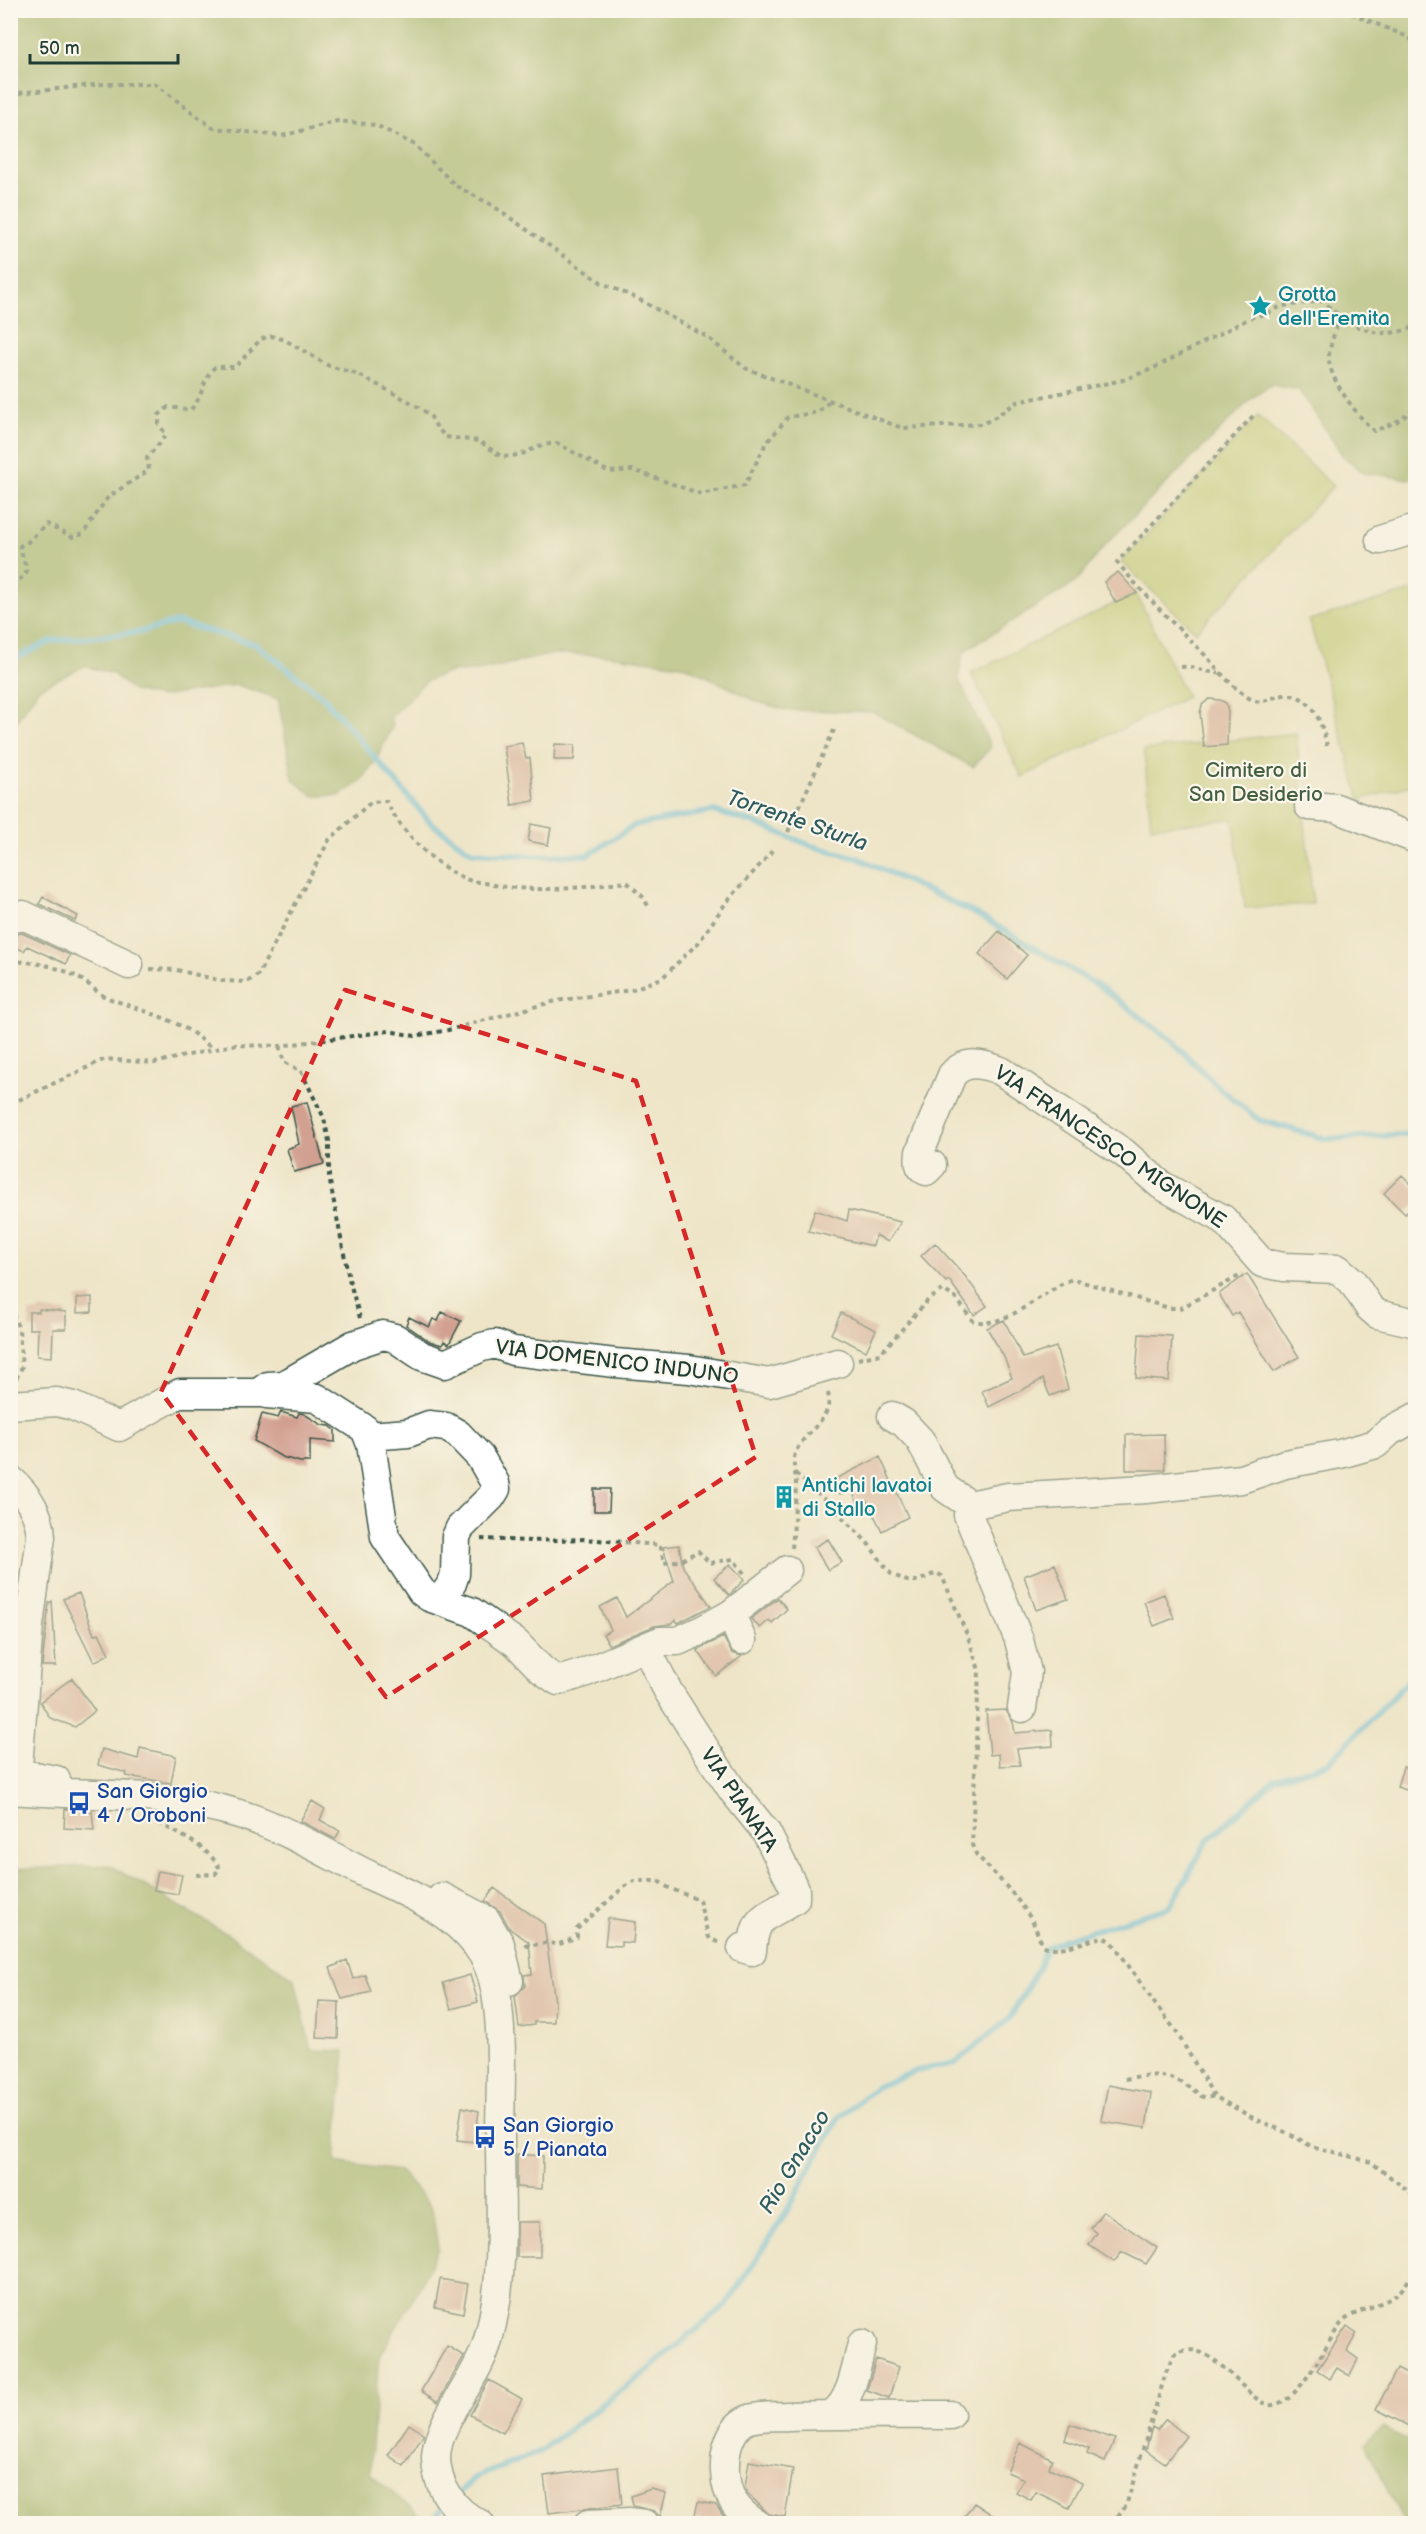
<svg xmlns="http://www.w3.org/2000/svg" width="1426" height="2534" viewBox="0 0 1426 2534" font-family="'Balsamiq Sans',sans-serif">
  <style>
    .green { fill: #b8c567; stroke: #6c814e; stroke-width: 1.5 }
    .forest { fill: #92aa5c; stroke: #587448; stroke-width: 1.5 }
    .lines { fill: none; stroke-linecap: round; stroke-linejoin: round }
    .stream { stroke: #5ebadc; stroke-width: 6 }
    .building { fill: #d2a091 }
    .minor-casing { stroke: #3e564a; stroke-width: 31 }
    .path { stroke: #3e564a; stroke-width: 4; stroke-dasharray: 4.5 4.5; stroke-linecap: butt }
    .minor { stroke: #fff; stroke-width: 28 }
    .marked { fill: none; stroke: #d62828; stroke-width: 4.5; stroke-dasharray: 12 8; stroke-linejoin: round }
    .labels { text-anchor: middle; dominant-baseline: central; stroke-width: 4.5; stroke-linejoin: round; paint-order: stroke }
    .culture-label { font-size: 21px; fill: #0d838f; stroke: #fbf7ec; text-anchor: start }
    .park-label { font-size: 21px; fill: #455f41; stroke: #fbf7ec }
    .street-label { font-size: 21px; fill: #1f3d34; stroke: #fbf7ec }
    .transit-label { font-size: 21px; fill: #164399; stroke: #fbf7ec; text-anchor: start }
    .water-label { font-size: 22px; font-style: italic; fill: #2f5c5e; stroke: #fbf7ec }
  </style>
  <rect width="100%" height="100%" fill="#fbf7ec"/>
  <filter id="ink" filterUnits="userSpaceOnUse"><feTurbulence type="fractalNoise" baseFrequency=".0167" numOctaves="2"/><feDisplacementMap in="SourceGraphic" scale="12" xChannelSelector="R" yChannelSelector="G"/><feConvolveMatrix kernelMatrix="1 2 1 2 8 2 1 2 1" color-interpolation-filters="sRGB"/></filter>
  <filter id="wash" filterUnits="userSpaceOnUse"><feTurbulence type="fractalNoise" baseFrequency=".008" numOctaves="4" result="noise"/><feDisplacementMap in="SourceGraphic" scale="24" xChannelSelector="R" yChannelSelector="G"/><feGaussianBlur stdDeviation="1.35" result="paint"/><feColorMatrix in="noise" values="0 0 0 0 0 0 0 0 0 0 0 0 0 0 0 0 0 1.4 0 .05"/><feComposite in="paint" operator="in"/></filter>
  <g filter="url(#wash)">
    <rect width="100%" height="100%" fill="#eee5c8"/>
    <path class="green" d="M1258 416 1333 486 1196 632 1121 562Z
      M1415 590V784L1360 800 1309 620Z
      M1136 593 1187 697 1022 777 971 673Z
      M1296 733 1313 904 1245 908 1233 819 1151 827 1144 750Z"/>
    <path class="forest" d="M11 10 1415 11V480L1364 473 1343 456 1299 390 1271 385 1250 400 1107 543 1076 582 964 651 958 678 991 747 973 767 873 712 785 710 758 702 686 666 608 655 554 654 478 671 451 672 426 681 390 718 393 726 376 760 361 782 339 796H314L293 780 278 699 237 685 160 697 133 691 113 674 85 666 39 688 11 729Z
      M109 1865 224 1932 295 1979 311 2050 345 2051 335 2162 400 2171 432 2208 438 2248 422 2283 379 2357 370 2473 428 2523H11V1869Z
      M1383 2427 1415 2444V2523H1404L1365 2444Z"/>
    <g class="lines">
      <path class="stream" d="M10 661 51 641 140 632 177 622 257 645 323 697 431 823 472 852 531 856 588 855 635 825 713 811 755 823 812 846 858 858 978 915 1102 988 1171 1040 1218 1087 1259 1120 1326 1139 1416 1134
        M456 2496 474 2478 539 2452 647 2371 727 2304 784 2216 838 2118 876 2087 916 2071 955 2063 1010 2018 1037 1970 1046 1948 1065 1939 1170 1907 1207 1841 1275 1779 1327 1764 1416 1673
        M427 2524 446 2505"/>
    </g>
    <g id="blocks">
      <path class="building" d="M1118 572 1137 593 1116 603 1104 582Z
        M1209 699 1220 700 1226 703 1228 712 1227 745 1204 747 1200 713 1202 705Z
        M522 743 526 758H530L534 801 512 805 504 746Z
        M555 744 575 745 574 760H554Z
        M531 824 551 828 548 845 528 841Z
        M43 897 78 916 75 921 39 904Z
        M999 931 1027 955 1007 979 979 954Z
        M22 933 70 955 66 964 27 946 24 951 10 945V935Z
        M307 1102 324 1164 294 1172 287 1149 299 1144 291 1106Z
        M1402 1175 1416 1189V1204L1405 1214 1384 1193Z
        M815 1210 847 1221 849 1210 901 1222 888 1242 876 1235 873 1246 808 1231Z
        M935 1243 965 1276 987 1306 974 1315 949 1280 946 1282 921 1256Z
        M1247 1274 1299 1357 1274 1372 1238 1312 1232 1316 1219 1294Z
        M92 1297V1312L77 1313V1298Z
        M39 1309 66 1312V1329H53L52 1357 37 1356 38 1329H29V1312H39Z
        M442 1312 461 1321 449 1344 444 1341 442 1345 429 1341 406 1325 409 1317 429 1327 433 1319 438 1321Z
        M841 1313 876 1330 866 1351 831 1334Z
        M1004 1320 1023 1358 1056 1347 1068 1389 1050 1396 1043 1379 989 1407 982 1391 1012 1378 1004 1357 987 1328Z
        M1139 1334 1172 1336 1169 1381 1136 1378Z
        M281 1412 297 1417 299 1413 304 1414 322 1425 330 1426 335 1430V1442L310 1440V1462H300L282 1457 254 1441 262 1414 278 1418Z
        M1164 1434 1165 1470H1126V1435Z
        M880 1457 908 1517 882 1531 867 1501 859 1505 851 1489 840 1494 833 1480Z
        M594 1489H610L609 1511H594Z
        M828 1539 842 1562 828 1570 814 1547Z
        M679 1545 683 1567 711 1606 678 1623 676 1620 670 1624 654 1626 609 1645 603 1634 611 1630 600 1607 617 1598 626 1617 674 1581 663 1547Z
        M730 1564 744 1580 729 1595 714 1578Z
        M1055 1564 1068 1599 1036 1610 1024 1576Z
        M79 1593 94 1635 99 1633 109 1654 94 1662 63 1599Z
        M1164 1594 1174 1618 1154 1626 1144 1602Z
        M778 1598 787 1609 772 1623 769 1620 760 1628 751 1619Z
        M52 1601 56 1666H42L49 1603Z
        M723 1637 732 1653 742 1656 716 1676 697 1650Z
        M72 1678 95 1711 75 1727 50 1718 40 1702Z
        M1006 1710 1013 1722 1015 1733 1052 1730 1053 1746 1017 1749 1020 1765 1000 1766 999 1754 990 1755 986 1711Z
        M140 1748 176 1756 171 1783 126 1776 127 1773 98 1765 102 1749 138 1759Z
        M1403 1767 1416 1771V1793L1397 1787Z
        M312 1801 325 1809 320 1820 340 1831 335 1839 300 1821Z
        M65 1809 92 1811 94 1830 64 1828Z
        M158 1871 182 1875 178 1894 154 1890Z
        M494 1888 544 1924 555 2002 554 2022H534V2025L519 2027 515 1996 525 1986 524 1975 532 1974 529 1942 510 1929 500 1911 485 1901Z
        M608 1918 635 1922 633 1943 621 1942V1946L605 1945Z
        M347 1960 353 1979 365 1975 371 1992 342 1999 330 1968Z
        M470 1975 478 2002 451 2009 443 1983Z
        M319 2001 339 2002 338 2039 317 2038Z
        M1108 2085 1151 2093 1146 2128 1101 2121Z
        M462 2107 479 2111 475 2142 457 2140Z
        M517 2154 543 2156 542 2189 517 2187Z
        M1103 2211 1157 2248 1146 2264 1122 2252 1114 2262 1089 2245 1097 2233 1091 2228Z
        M517 2222H540V2257H517Z
        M440 2279 468 2284 463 2313 435 2307Z
        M1347 2326 1357 2333 1347 2351 1358 2359 1350 2376 1337 2368 1330 2379 1317 2370Z
        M447 2346 464 2356 438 2402 421 2391Z
        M876 2359 899 2367 889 2398 867 2390Z
        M1397 2369 1416 2379V2430L1376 2409Z
        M489 2380 522 2399 503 2433 470 2415Z
        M1166 2419 1186 2436 1165 2463 1146 2450 1152 2427 1157 2430Z
        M409 2424 424 2434 404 2466 388 2455Z
        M1070 2424 1115 2439 1105 2462 1087 2454 1089 2449 1065 2440Z
        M1020 2443 1052 2459 1049 2468 1082 2483 1069 2508 1036 2492 1031 2500 1016 2492 1024 2479 1007 2472Z
        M749 2461 793 2469 785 2517 769 2514 748 2494 745 2487Z
        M618 2467 622 2504 549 2513 544 2476Z
        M651 2489 666 2493 660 2517 654 2511 633 2506 631 2496Z
        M698 2502 716 2505 728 2523 694 2519Z
        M974 2503 1005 2523H960Z"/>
    </g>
  </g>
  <g filter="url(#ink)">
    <use href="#blocks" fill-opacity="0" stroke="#3e564a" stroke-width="1.5"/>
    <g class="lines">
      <g class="minor-casing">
        <path id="minor" d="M1380 540 1416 529
          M1309 806 1336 808 1416 839
          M10 919 23 915 129 965
          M932 1165 926 1171C918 1167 919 1161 920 1152L952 1075C966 1059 984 1064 1001 1071L1124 1153 1161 1185 1223 1219 1262 1263 1284 1267 1338 1269 1352 1281 1369 1307 1377 1314 1416 1323
          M266 1394 317 1398 365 1429 371 1444 385 1537 422 1592 429 1597 472 1612 516 1643 542 1670 558 1681 584 1673 660 1641H678L704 1629 731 1614 787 1570
          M10 1405 57 1402 73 1406 119 1427 180 1393H258L268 1386 283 1385 291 1381 353 1345 383 1335 395 1338 422 1356 445 1364 482 1347 495 1344 513 1351 615 1363 689 1369 769 1383 838 1363
          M892 1416 904 1423 920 1440 945 1488 970 1505 1008 1497 1146 1489 1241 1479 1285 1464 1340 1454 1376 1444 1390 1431 1416 1417
          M369 1436 408 1433 429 1425 446 1427 458 1434 480 1457 495 1483 496 1489 491 1497 460 1528 456 1537 455 1574 452 1583 440 1601
          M10 1479C28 1495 40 1514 41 1537L29 1625 18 1767 24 1774 56 1780
          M970 1505 968 1515 1019 1640 1027 1672 1022 1708
          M731 1614 742 1640
          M646 1648 668 1691 711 1758 733 1791 766 1832 795 1890V1899C766 1919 755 1912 752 1951L742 1948
          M10 1790C86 1796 166 1791 239 1814 285 1828 328 1855 371 1876 410 1894 451 1911 477 1946 488 1960 493 1976 496 1993 504 2040 500 2091 500 2139 500 2205 506 2276 488 2340 478 2378 437 2421 436 2457 436 2486 454 2512 480 2524
          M442 1897 486 1920 500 1944 509 1981
          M832 2414C852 2401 856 2366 862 2344
          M588 2524 629 2522 644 2524
          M757 2524C737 2512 726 2496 725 2472 724 2454 729 2428 747 2420 758 2415 776 2417 788 2416 842 2414 896 2415 950 2415"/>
      </g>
      <path class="path" d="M1343 10 1408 37 1416 44
        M10 94 103 84H155L213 128 282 136 337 121 376 125 415 145 456 186 492 205 602 283 638 299 707 337 745 368 902 428 982 424 992 419 1017 402 1123 380 1152 369 1252 317 1266 314 1282 306 1323 301C1349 327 1379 343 1416 326
        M1339 317C1336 329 1331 342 1329 354 1326 377 1358 416 1374 431L1396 422 1416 408
        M1253 416 1117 562C1144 595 1175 625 1206 656 1219 671 1232 687 1249 698 1261 707 1271 696 1284 695 1313 693 1322 724 1327 746
        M10 580H19L26 574C27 563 21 556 20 546L28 542 46 524 72 537 83 534 108 497 149 470 147 458 166 435 159 424V415L168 407 190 410C203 399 202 379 215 367H235L261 339 272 336 285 340 329 366 357 374 412 403 430 415 437 428 446 437 479 441 502 457 520 455 542 445 557 443 609 472 633 470 701 494 745 485 765 445 788 417 818 412 831 400
        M1181 667C1197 665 1205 674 1219 672
        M788 832 834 730
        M10 961C37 962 64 967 85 982 93 987 98 994 108 998 144 1012 182 1019 211 1048
        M150 969 177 970 222 981 247 982 258 975 329 840 371 802 386 801C402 833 431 862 463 878 469 881 478 882 485 883 532 894 580 888 627 882L644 898 649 908
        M279 1046 284 1062 301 1071 324 1118 329 1141V1177L349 1279 360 1318
        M10 1102 21 1099 105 1059 154 1063 233 1045 279 1046 389 1031 415 1036 448 1030 556 1001 631 990 662 978 699 942 725 904 775 848
        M10 1305 19 1330 22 1367 15 1381
        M858 1359 880 1354 928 1300 943 1290 956 1298 972 1320C1004 1333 1045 1288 1073 1279L1169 1308H1181L1243 1274
        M796 1474 819 1494 867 1542 891 1574 907 1581H918L936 1573 942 1576 968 1637 979 1670 972 1845 976 1854C995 1875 1018 1896 1032 1921 1037 1929 1038 1938 1044 1946 1063 1953 1085 1940 1104 1937L1115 1946 1155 2004 1174 2028 1214 2096 1253 2118 1292 2135 1311 2146 1371 2162 1416 2197
        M481 1539 530 1541 584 1539 660 1545 664 1563 682 1560 698 1551 710 1563 733 1559 745 1574
        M792 1548C794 1527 795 1505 796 1483 796 1472 791 1462 796 1451 808 1427 836 1419 827 1389
        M159 1823C180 1835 209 1847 220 1869L215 1874 195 1875
        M525 1944 528 1946 549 1942 557 1945 577 1937V1929L624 1887 634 1881H658L669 1888 699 1900 708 1935 710 1939 721 1943
        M1125 2079C1157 2072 1175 2074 1201 2096L1206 2098 1214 2096
        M1112 2524 1126 2506 1166 2372 1174 2355C1211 2330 1249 2409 1273 2405 1302 2400 1324 2346 1340 2325 1350 2311 1381 2306 1396 2295 1404 2289 1410 2277 1416 2269"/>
      <use href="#minor" class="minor"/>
    </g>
  </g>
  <path d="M0 0H1426V2534H0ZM345 990 636 1081 756 1457 386 1697 161 1392Z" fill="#eee5c8" fill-opacity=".55" fill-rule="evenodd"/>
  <path class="marked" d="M345 990 636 1081 756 1457 386 1697 161 1392Z"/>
  <defs>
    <g id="sight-bare" transform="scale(1.8)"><path d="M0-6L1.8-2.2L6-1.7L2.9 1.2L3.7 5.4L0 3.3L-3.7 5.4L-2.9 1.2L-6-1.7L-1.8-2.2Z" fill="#0f9aa8" stroke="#fbf7ec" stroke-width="2.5" paint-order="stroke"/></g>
    <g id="building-bare" transform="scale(1.8)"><path d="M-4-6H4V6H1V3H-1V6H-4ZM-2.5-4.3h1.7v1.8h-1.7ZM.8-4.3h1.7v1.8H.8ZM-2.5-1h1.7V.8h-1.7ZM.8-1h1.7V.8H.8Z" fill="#0f9aa8" stroke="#fbf7ec" stroke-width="2.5" paint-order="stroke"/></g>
    <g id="bus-bare" transform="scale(1.8)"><path d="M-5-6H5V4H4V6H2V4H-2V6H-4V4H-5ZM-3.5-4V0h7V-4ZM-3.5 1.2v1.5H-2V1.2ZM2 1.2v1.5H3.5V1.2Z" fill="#1a4fb4" stroke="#fbf7ec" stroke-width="2.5" paint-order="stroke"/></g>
  </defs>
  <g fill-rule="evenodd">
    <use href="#sight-bare" x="1260" y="306"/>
    <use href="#building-bare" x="784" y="1497"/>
    <use href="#bus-bare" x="79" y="1803"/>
    <use href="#bus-bare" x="485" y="2137"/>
  </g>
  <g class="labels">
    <g class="culture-label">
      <text x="1278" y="294">Grotta<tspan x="1278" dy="24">dell'Eremita</tspan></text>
      <text x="802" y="1485">Antichi lavatoi<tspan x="802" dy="24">di Stallo</tspan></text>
    </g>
    <g class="park-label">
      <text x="1256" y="770">Cimitero di<tspan x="1256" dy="24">San Desiderio</tspan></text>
    </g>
    <g class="street-label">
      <text transform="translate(1110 1147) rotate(34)">VIA FRANCESCO MIGNONE</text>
      <text transform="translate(617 1362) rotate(7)">VIA DOMENICO INDUNO</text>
      <text transform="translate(739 1800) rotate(56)">VIA PIANATA</text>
    </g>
    <g class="transit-label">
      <text x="97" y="1791">San Giorgio<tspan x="97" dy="24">4 / Oroboni</tspan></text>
      <text x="503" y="2125">San Giorgio<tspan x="503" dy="24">5 / Pianata</tspan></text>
    </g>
    <g class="water-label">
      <text transform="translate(797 821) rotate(19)">Torrente Sturla</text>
      <text transform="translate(795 2162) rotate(-59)">Rio Gnacco</text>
    </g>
  </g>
  <rect width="1426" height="2534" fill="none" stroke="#fbf7ec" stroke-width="36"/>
  <path d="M30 54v9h148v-9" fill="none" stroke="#1f3d34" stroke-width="3"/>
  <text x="39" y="54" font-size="18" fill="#1f3d34" stroke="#fbf7ec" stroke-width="4.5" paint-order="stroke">50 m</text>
</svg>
